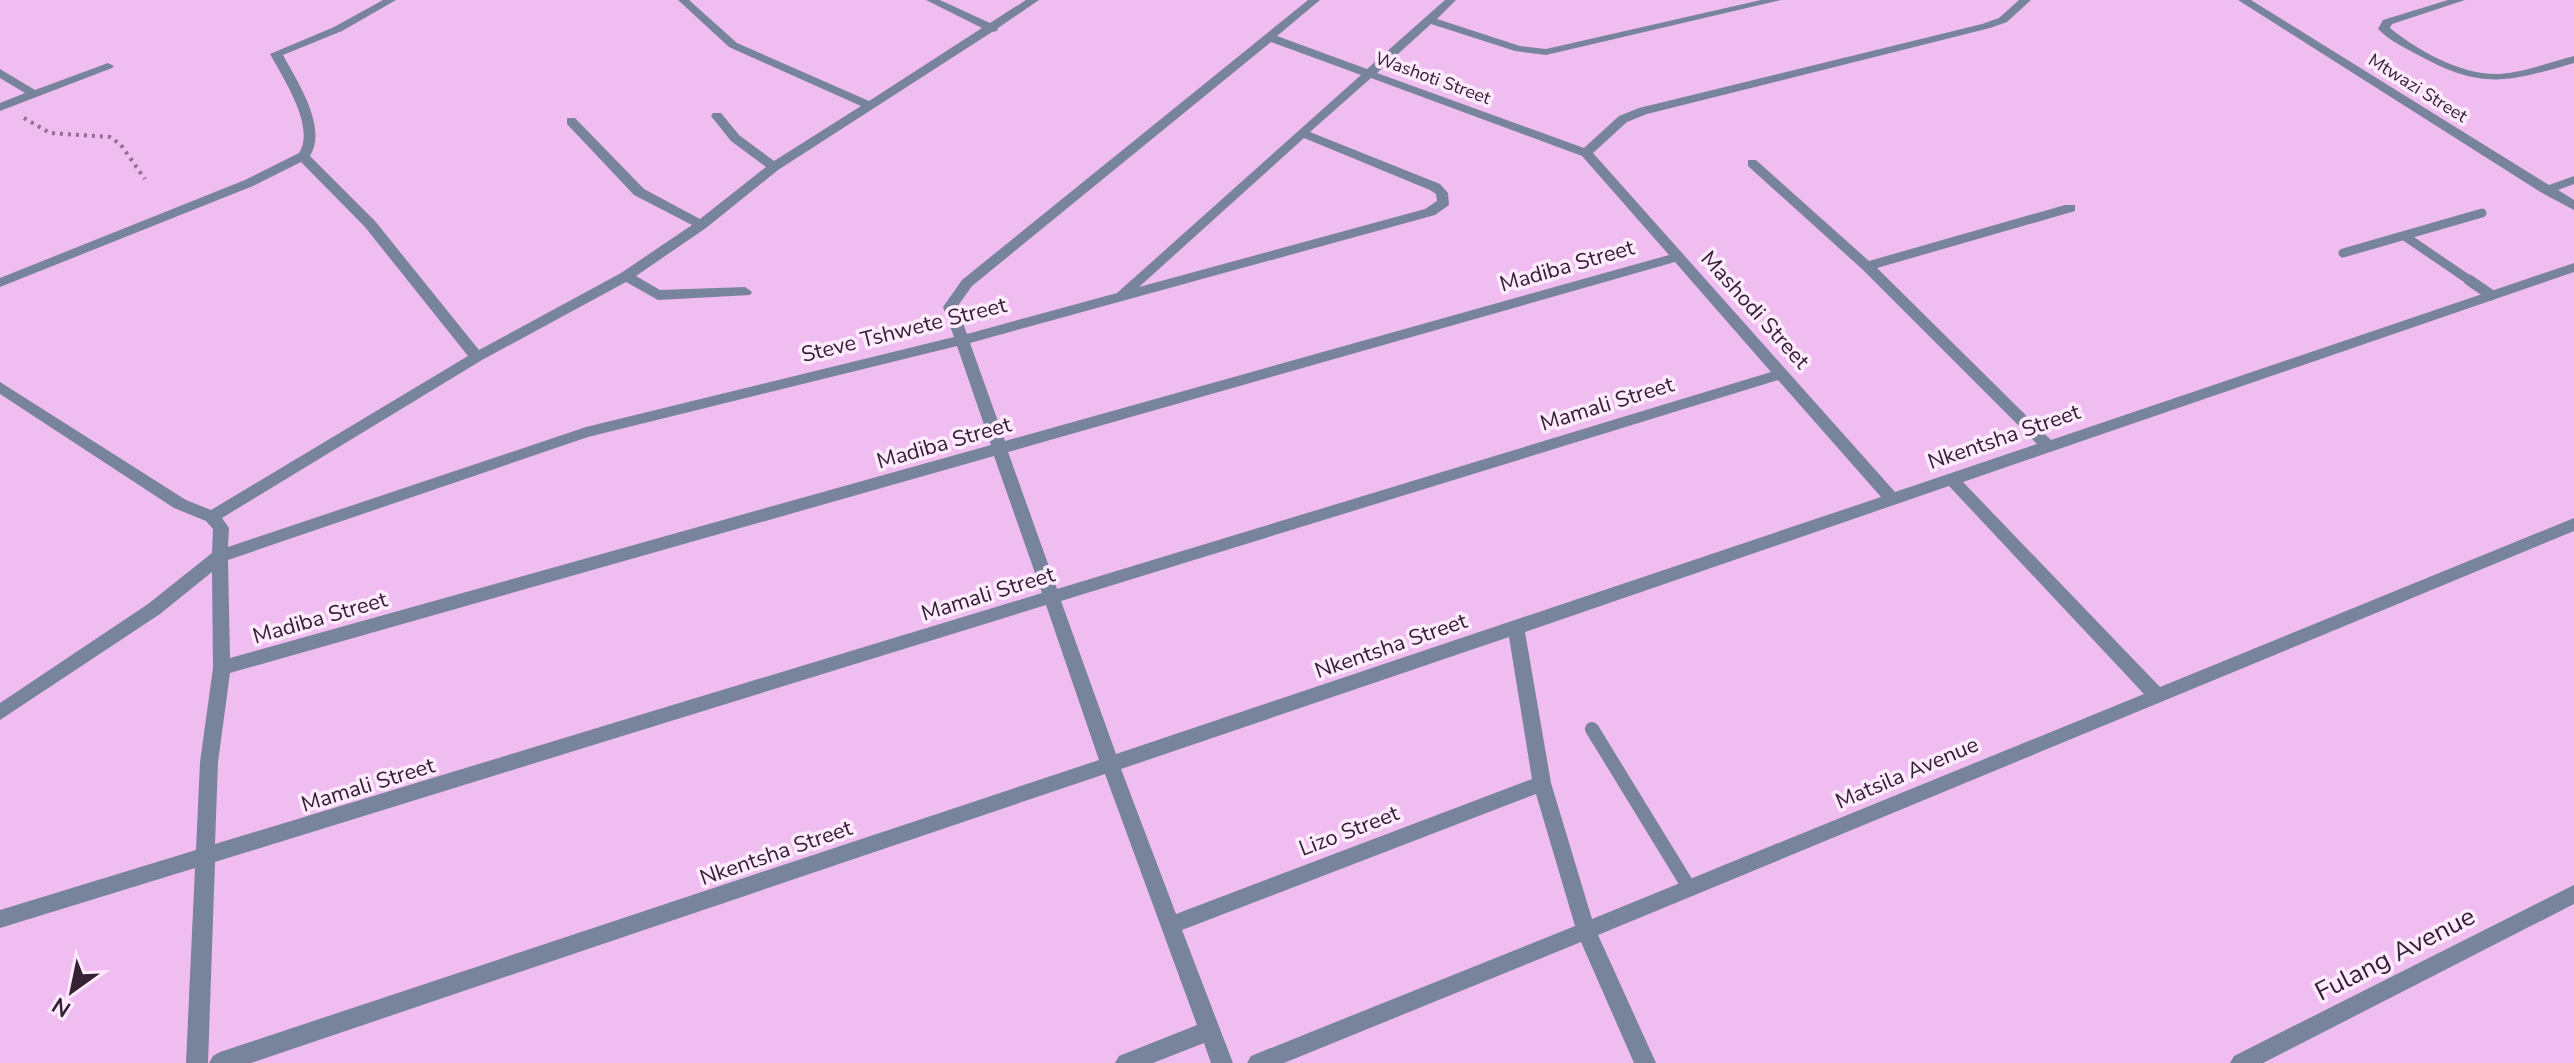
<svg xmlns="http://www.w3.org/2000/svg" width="2574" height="1063" viewBox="0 0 2574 1063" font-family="'Nunito Sans',sans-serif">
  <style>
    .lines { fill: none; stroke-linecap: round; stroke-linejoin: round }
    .path { stroke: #926f92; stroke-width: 4; stroke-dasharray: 3 5; stroke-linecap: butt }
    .lane-far2 { stroke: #78849c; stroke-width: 9 }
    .lane-far1 { stroke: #78849c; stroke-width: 11 }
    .lane { stroke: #78849c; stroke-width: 14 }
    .street { fill: #78849c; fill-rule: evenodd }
    .labels { text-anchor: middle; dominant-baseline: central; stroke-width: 7; stroke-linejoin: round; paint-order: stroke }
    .far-street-label { font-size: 18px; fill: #342134; stroke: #ffeaff }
    .street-label { font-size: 22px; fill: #342134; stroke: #ffeaff }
    .near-street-label { font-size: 26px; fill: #342134; stroke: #ffeaff }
  </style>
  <rect width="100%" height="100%" fill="#f0bdf0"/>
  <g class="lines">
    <path class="path" d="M24 118 50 133 110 137 121 145 145 179"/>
    <path class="lane-far2" d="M2406 237 2472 282
      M2343 253 2482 213"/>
    <path class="lane-far1" d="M2469 280 2491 295"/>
    <path class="lane" d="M1592 729 1690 889"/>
    <path class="street" d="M383 0H396L342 31 283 55C297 81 328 127 310 156L375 221 479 350 621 273 692 225 634 195 567 124V118H575L644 189 700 219 766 167 731 141 711 116 713 113H721L739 135 774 161 861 106 729 47 678 0H689L737 43 869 101 982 28 926 0H940L990 23 1026 0H1039L998 28 997 31 992 32 778 170 706 228 636 276 660 290 745 287 752 292 750 295 658 300 626 282 482 360 222 518 229 528 228 547 586 427 954 337 943 307 962 280 1308 0H1320L1277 36 1367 69 1445 0H1456L1437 19 1520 46 1546 49 1761 0H1781L1546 55 1515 51 1431 24 1377 73 1584 148 1619 116 1639 108 1982 24 1999 18 2019 0H2031L2007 22 1990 28 1647 114 1627 122 1593 153 1895 492 2037 444 1862 269 1748 166V160H1756L1869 261 2065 205H2075V211L1877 268 2051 440 2574 263V272L1963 482 2160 687 2574 518V531L1598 935 1656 1063H1634L1581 942 1284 1063H1247L1251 1056 1575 926 1536 794 1182 930 1233 1063H1211L1204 1043 1153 1063H1115L1119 1056 1197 1025 1105 774 251 1063H209L213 1056 220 1052 1099 760 1046 605 215 862 208 1063H186L195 868 0 928V910L196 850 200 762 213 668 212 572 160 614 0 720V703L148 604 212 553 213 529 206 521 174 508 0 394V382L186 500 211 510 468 356 365 227 301 162 253 186 0 287V278L245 180 299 153C316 127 283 78 270 54L334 27ZM1271 42 1361 75 1117 293 967 334 957 307 972 286ZM1371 78 1582 156 1669 255 1005 441 970 343 1435 215 1449 205 1448 193 1440 184 1310 132ZM1304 138 1430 190 1436 194 1437 201 1425 209 1139 287ZM1675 262 1771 372 1057 589 1008 452ZM957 346 991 445 230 658 228 560 588 437ZM1778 380 1881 497 1116 754 1061 601ZM994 456 1042 593 215 844 218 762 230 673ZM1949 486 2144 694 1592 919 1551 783 1525 632ZM1509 637 1532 779 1176 914 1121 769Z
      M2238 0H2251L2549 185 2574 176V184L2558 190 2574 200V210L2542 193Z
      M2448 0H2465L2392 24 2390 28C2418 51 2463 76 2500 74 2525 72 2550 62 2574 56V63C2509 82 2482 90 2420 56 2405 48 2390 41 2378 29L2383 20Z
      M108 63 114 66 112 68 0 111V103L25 93 0 78V69L35 90Z
      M2574 885V904L2263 1063H2230L2234 1056Z"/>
  </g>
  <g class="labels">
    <g class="far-street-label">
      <text transform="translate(1433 78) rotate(20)">Washoti Street</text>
      <text transform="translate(2418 88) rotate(32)">Mtwazi Street</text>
    </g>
    <g class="street-label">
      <text transform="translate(1567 266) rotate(-16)">Madiba Street</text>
      <text transform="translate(1755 310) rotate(48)">Mashodi Street</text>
      <text transform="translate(904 330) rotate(-14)">Steve Tshwete Street</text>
      <text transform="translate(1607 404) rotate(-17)">Mamali Street</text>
      <text transform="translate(2004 437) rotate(-19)">Nkentsha Street</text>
      <text transform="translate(944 443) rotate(-16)">Madiba Street</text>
      <text transform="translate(988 594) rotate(-17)">Mamali Street</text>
      <text transform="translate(320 618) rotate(-16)">Madiba Street</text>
      <text transform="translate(1391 646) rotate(-19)">Nkentsha Street</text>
      <text transform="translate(1907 773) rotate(-23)">Matsila Avenue</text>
      <text transform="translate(368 785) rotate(-17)">Mamali Street</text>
      <text transform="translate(1349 831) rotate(-21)">Lizo Street</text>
      <text transform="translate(776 853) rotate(-19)">Nkentsha Street</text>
    </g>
    <g class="near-street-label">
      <text transform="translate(2395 954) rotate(-27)">Fulang Avenue</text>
    </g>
  </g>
  <g transform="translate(72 991) rotate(213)" stroke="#ffeaff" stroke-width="6" paint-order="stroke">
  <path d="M0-6L14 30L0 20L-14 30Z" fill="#342134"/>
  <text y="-12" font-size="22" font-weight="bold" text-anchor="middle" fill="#342134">N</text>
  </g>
</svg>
